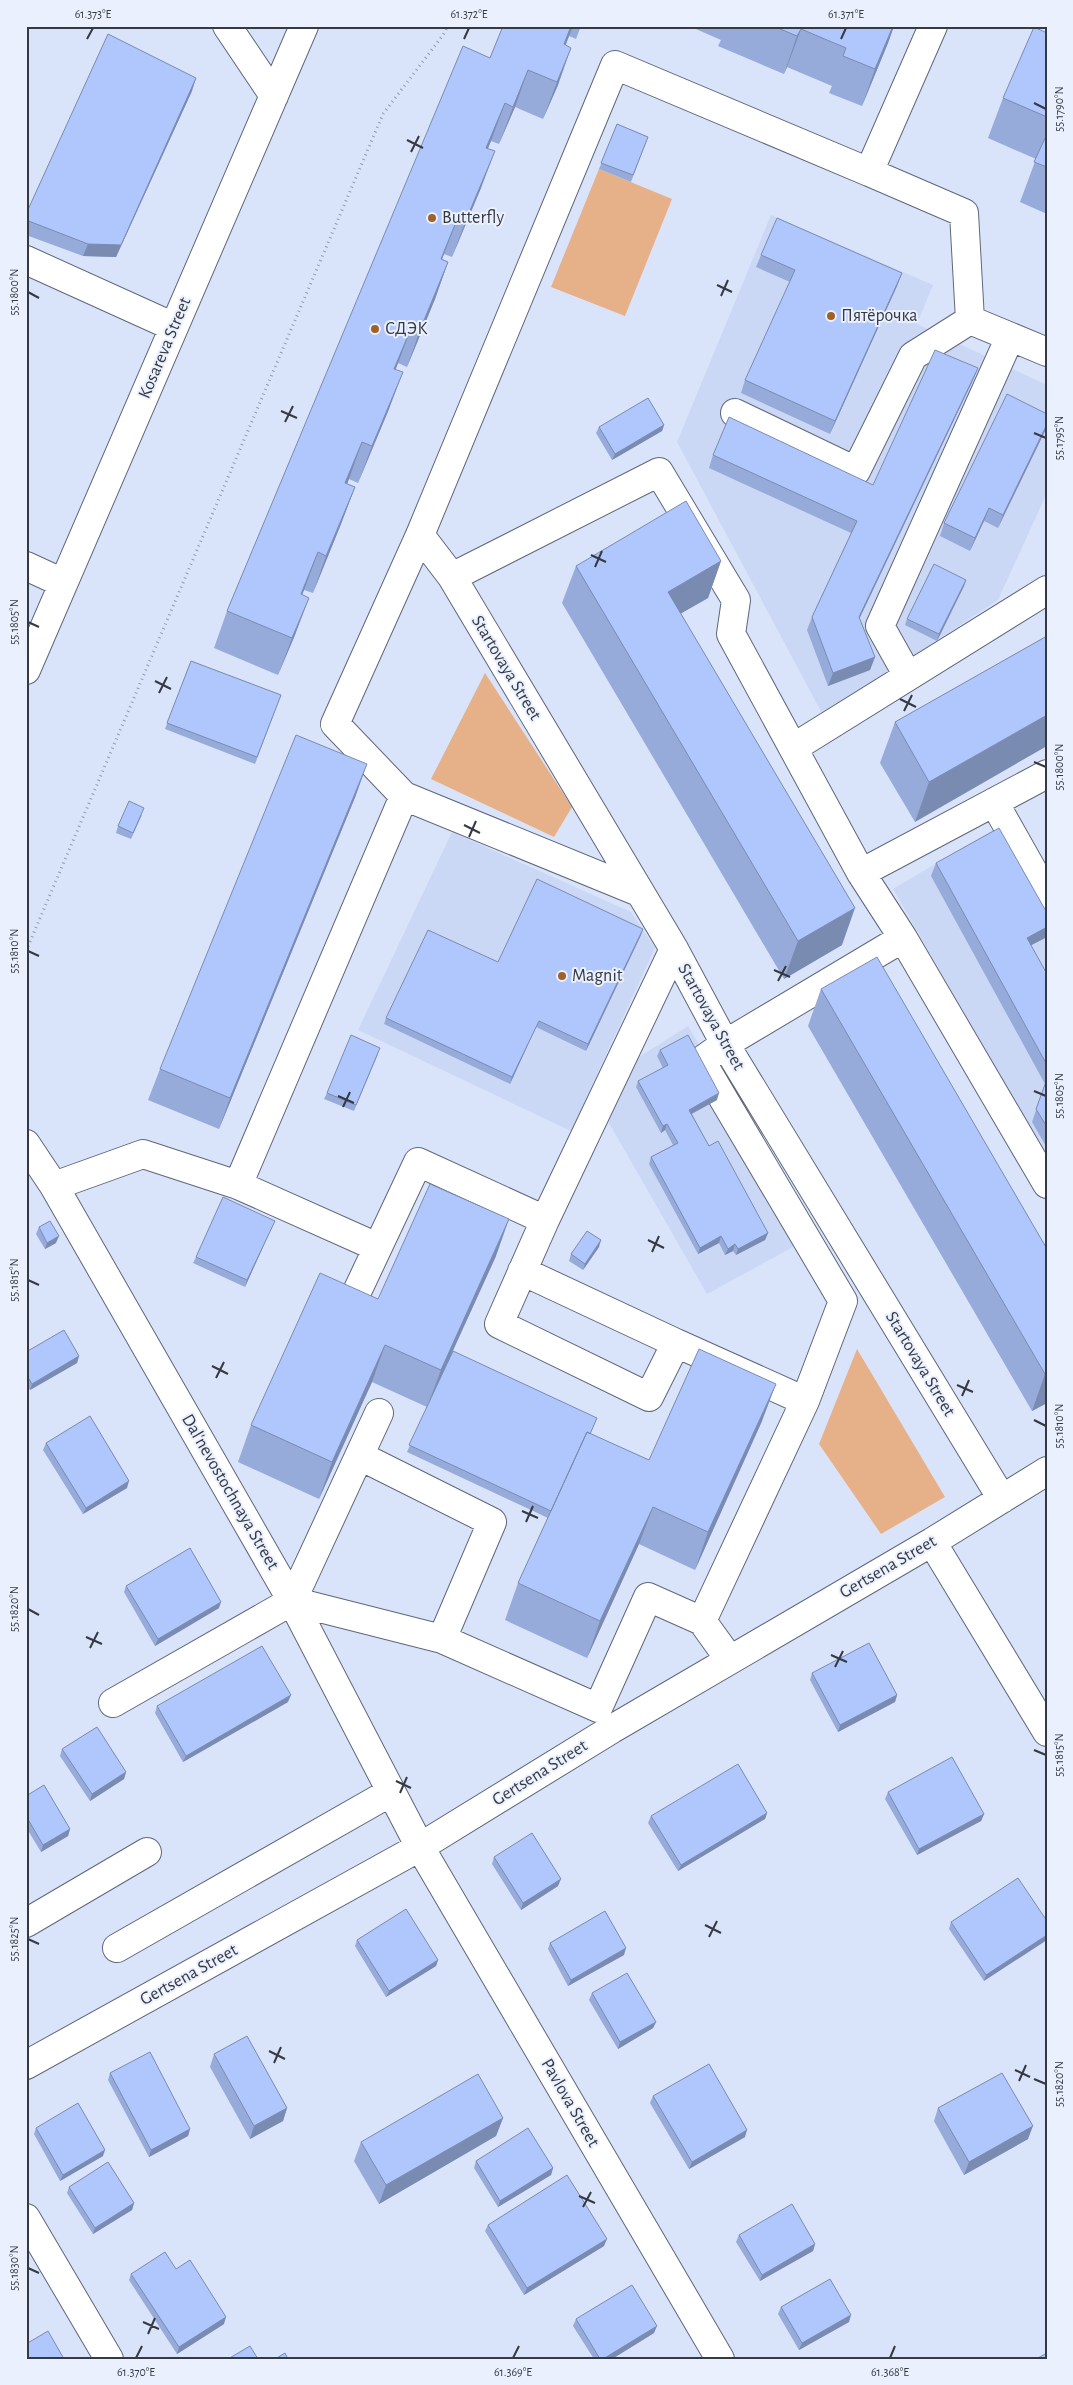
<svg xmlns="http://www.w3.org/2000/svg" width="1073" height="2385" viewBox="0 0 1073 2385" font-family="'Alegreya Sans',sans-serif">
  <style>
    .built { fill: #cbd8f5 }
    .green { fill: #e6b189 }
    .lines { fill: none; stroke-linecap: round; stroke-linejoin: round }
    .minor-casing { stroke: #5e677b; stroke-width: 30 }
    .path { stroke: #939aab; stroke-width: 3; stroke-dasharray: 1 4; stroke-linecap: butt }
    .minor { stroke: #fff; stroke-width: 28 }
    .wall { fill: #96abda }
    .shaded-wall { fill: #7a8bb1 }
    .building { fill: #afc7fd; stroke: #7a8bb1 }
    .ticks { fill: none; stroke: #353942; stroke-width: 2 }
    .poi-dot { fill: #a06029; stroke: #eaf0fe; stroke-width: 2 }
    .labels { text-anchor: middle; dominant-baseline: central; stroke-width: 4; stroke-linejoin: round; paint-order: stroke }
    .poi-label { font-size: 18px; fill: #353942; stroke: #eaf0fe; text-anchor: start }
    .street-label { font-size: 18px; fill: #353942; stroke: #eaf0fe }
    .neatline { fill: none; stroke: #353942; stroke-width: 2 }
    .ticks-label { font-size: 12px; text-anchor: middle; fill: #353942 }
  </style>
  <rect width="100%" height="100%" fill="#d9e3fa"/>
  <path class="built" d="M771 215 933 285 917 324 1047 385V493L998 600 823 715 677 442Z
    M999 826 1047 911V1157L893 889Z
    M452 832 631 912 655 948 571 1131 358 1030Z
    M688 1026 813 1236 707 1294 605 1116 639 1057Z"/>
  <path class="green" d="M599 169 672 199 625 316 551 287Z
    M485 673 572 807 554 837 431 779Z
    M857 1349 945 1497 881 1534 819 1444Z"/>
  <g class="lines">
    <g class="minor-casing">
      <path id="minor" d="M227 26 274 96
        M869 172 964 213 970 320 1047 352
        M26 260 174 327
        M735 413 856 471 913 356 970 320
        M420 535 452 577 674 949 725 1044 1002 1499
        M26 566 63 583
        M452 577 659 472 736 600 731 634 861 873
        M26 670 304 26
        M908 676 880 626 1010 337
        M793 748 1047 590
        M404 796 639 892
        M994 802 1047 896
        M903 938 1047 1184
        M26 1144 54 1186 292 1601 420 1847 720 2359
        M238 1185 404 796 335 724 420 535 615 65 869 172 933 26
        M54 1186 143 1154 238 1185 377 1247
        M522 1271 676 1343
        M354 1298 418 1162 545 1220 674 949
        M805 1401 843 1301 701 1061 725 1044 903 938 861 873 1047 774
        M379 1413 292 1601 442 1639 598 1708 648 1597 702 1621 805 1401 676 1343 649 1397 499 1324 545 1220
        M360 1456 492 1522 442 1639
        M932 1542 1047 1732
        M702 1621 730 1660
        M113 1703 292 1601
        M26 1923 147 1852
        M117 1948 391 1792
        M26 2065 420 1847 612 1729 932 1542 1047 1471
        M26 2218 109 2359"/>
    </g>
    <path class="path" d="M1045 26 1047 28
      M26 951 383 114 443 35 448 26"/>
    <use href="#minor" class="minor"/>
  </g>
  <path class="wall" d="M503 26H581L576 39 569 36 566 45 558 85 543 119 515 107 499 144 491 141 488 148 481 188 452 257 444 254 442 259 448 262 435 299 407 367 398 363 396 369 389 409 358 483 349 479 347 484 355 487 341 524 313 593 304 590 302 595 295 635 278 675 214 648 227 611 490 58Z
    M689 26H894L888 43 862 106 829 93 832 86 787 67 784 74 718 46 721 40Z
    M1047 33V214L1020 202 1036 159 988 138 1003 98Z
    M192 91 116 257 83 256 26 235V214Z
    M617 124 648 137 631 182 599 169Z
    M761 255 902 273 897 286 830 434 741 393 745 380 790 282 756 267Z
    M978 368 973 380 859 619 875 657 870 670 828 686 807 630 812 617 851 533 709 468 713 455 873 485Z
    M1047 414 998 528 984 521 970 551 940 536 944 523Z
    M664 425 662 431 612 460 596 433 599 427Z
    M721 561 708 598 681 613 842 945 784 979 562 603 576 566Z
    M966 580 964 586 937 641 905 625 907 619Z
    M1047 636 915 822 880 763 895 722Z
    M191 661 281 695 255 764 165 729Z
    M356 795 219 1129 148 1100 160 1069Z
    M142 815 131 839 116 833 118 826Z
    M936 863 1047 913V937L1031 945 1047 974V1148L1032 1122 1045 1084 931 876Z
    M641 935 586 1051 536 1027 510 1084 384 1024 386 1018 498 962Z
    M821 989 1047 1249V1403L1032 1411 808 1026Z
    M660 1050 717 1100 692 1114 709 1146 768 1233 765 1240 736 1255 733 1251 725 1255 719 1243 698 1254 649 1164 651 1157 673 1145 665 1130 661 1133 636 1087 638 1081 663 1068 657 1056Z
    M378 1054 354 1111 324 1099 327 1093Z
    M39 1227 56 1243 45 1249 36 1234Z
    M272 1227 245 1287 193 1263 196 1257Z
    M599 1247 583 1270 569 1261 571 1254Z
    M496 1256 452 1353 594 1425 590 1434 649 1460 762 1421 695 1570 639 1544 587 1658 505 1620 518 1583 548 1518 407 1452 427 1407 372 1382 319 1499 238 1462 251 1425 378 1299Z
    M26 1352 79 1356 77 1363 30 1390 26 1385Z
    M46 1443 127 1488 83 1514 43 1450Z
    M126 1586 219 1608 155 1646 124 1592Z
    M812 1673 897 1695 895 1702 838 1732 810 1680Z
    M288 1702 183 1762 155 1713 157 1706Z
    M62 1749 126 1772 124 1779 90 1801 60 1756Z
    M888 1792 984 1814 981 1821 917 1855 885 1799Z
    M26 1796 70 1829 68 1836 41 1852 26 1827Z
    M767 1813 765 1819 678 1871 648 1823 651 1816Z
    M494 1857 558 1886 521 1910 492 1864Z
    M1047 1921 984 1981 949 1929 951 1922Z
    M357 1940 438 1960 436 1966 386 1997 355 1946Z
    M550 1943 624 1955 568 1986 548 1949Z
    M592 1993 656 2022 653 2028 618 2049 589 2000Z
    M214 2054 287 2108 283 2121 250 2139 210 2067Z
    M110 2073 190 2129 188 2136 149 2157 108 2080Z
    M653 2096 745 2137 689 2169 650 2103Z
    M938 2108 1028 2139 964 2175 934 2121Z
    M503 2118 496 2136 379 2204 354 2161 361 2142Z
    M36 2128 103 2156 60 2181 34 2134Z
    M476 2161 553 2168 551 2175 498 2207 474 2168Z
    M69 2187 134 2203 132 2210 93 2234 67 2193Z
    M488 2225 604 2246 524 2295 485 2231Z
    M739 2235 815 2244 813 2251 760 2281 736 2242Z
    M176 2269 224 2324 177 2354 129 2280 131 2274Z
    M781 2307 849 2322 799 2350 778 2314Z
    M576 2319 654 2333 612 2359H594L573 2326Z"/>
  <path class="shaded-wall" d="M571 26H573L569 36 550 81Z
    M893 26H894L888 43 862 106 875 69Z
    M801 29 787 67 784 74 797 36Z
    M571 48 558 85 543 119 557 82Z
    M528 70 515 107 499 144 513 107Z
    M196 78 192 91 116 257 83 256 88 244Z
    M505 103 491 141 473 185 486 148Z
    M495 151 481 188 452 257 466 220Z
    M458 217 444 254 427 296 441 259Z
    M448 262 435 299 407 367 420 330Z
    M902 273 897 286 830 434 835 421Z
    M412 326 398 363 380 406 394 369Z
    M978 368 973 380 854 630 859 617Z
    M403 372 389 409 358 483 372 446Z
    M1047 424V427L998 528 1003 515Z
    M664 425 662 431 612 460 615 454Z
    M362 442 349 479 332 520 345 483Z
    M355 487 341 524 313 593 326 556Z
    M989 508 984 521 970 551 975 538Z
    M318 552 304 590 287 632 301 594Z
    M721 561 708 598 654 629 668 592Z
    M966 580 964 586 937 641 939 634Z
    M309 598 295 635 278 675 292 638Z
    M875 657 870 670 828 686 833 673Z
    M1047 715V746L915 822 929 782Z
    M367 764 356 795 219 1129 230 1098Z
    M855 908 842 945 784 979 798 941Z
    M1047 927V937L1022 950 1027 938Z
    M643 929 641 935 586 1051 588 1044Z
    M539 1021 536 1027 510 1084 512 1077Z
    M719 1093 717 1100 687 1116 689 1110Z
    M667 1124 665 1130 661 1133 663 1126Z
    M509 1219 496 1256 427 1407 441 1370Z
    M275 1221 272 1227 245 1287 247 1280Z
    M768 1233 765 1240 736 1255 738 1249Z
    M59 1236 56 1243 45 1249 47 1243Z
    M721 1236 719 1243 698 1254 700 1248Z
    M601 1240 599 1247 583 1270 585 1264Z
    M735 1244 733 1251 725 1255 728 1249Z
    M385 1345 372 1382 319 1499 332 1462Z
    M79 1356 77 1363 30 1390 32 1384Z
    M1047 1373V1403L1032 1411 1045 1374Z
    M776 1384 762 1421 695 1570 708 1532Z
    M129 1481 127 1488 83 1514 86 1508Z
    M653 1507 639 1544 587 1658 600 1621Z
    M221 1602 219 1608 155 1646 158 1639Z
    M291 1695 288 1702 183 1762 186 1756Z
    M897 1695 895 1702 838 1732 840 1725Z
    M126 1772 124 1779 90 1801 92 1794Z
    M767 1813 765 1819 678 1871 681 1865Z
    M984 1814 981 1821 917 1855 919 1849Z
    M70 1829 68 1836 41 1852 43 1845Z
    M561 1879 558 1886 521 1910 523 1903Z
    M1047 1935V1940L984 1981 986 1975Z
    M626 1948 624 1955 568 1986 571 1980Z
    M438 1960 436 1966 386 1997 389 1991Z
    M656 2022 653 2028 618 2049 620 2042Z
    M287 2108 283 2121 250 2139 254 2126Z
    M503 2118 496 2136 379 2204 386 2185Z
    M1033 2126 1028 2139 964 2175 969 2162Z
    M190 2129 188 2136 149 2157 151 2150Z
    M747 2130 745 2137 689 2169 692 2162Z
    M105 2150 103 2156 60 2181 63 2175Z
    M553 2168 551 2175 498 2207 500 2201Z
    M134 2203 132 2210 93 2234 95 2228Z
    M607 2239 604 2246 524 2295 527 2288Z
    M815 2244 813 2251 760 2281 762 2275Z
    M851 2315 849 2322 799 2350 802 2343Z
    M226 2317 224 2324 177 2354 179 2347Z
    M657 2326 654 2333 612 2359H603Z"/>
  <path class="building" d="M503 26H571L564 44 571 48 557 82 528 70 513 107 505 103 486 148 495 151 466 220 458 217 441 259 448 262 420 330 412 326 394 369 403 372 372 446 362 442 345 483 355 487 326 556 318 552 301 594 309 598 292 638 227 611 463 46 490 58Z
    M773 26H893L875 69 843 56 846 48 801 29 797 36Z
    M1034 27 1047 33V117L1003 98Z
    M108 34 196 78 121 245 88 244 26 220V214Z
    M617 124 648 137 633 175 601 163Z
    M1047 134V167L1034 162Z
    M777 218 902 273 835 421 745 380 795 270 761 255Z
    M935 350 978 368 859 617 875 657 833 673 812 617 857 521 713 455 729 417 873 485Z
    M1007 394 1047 414V424L1003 515 989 508 975 538 944 523Z
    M648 398 664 425 615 454 599 427Z
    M686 501 721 561 668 592 855 908 798 941 576 566Z
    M934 564 966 580 939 634 907 619Z
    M1047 636V715L929 782 895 722Z
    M191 661 281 695 257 757 167 723Z
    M296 735 367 764 230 1098 160 1069Z
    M129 801 144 808 133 833 118 826Z
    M999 828 1047 913V927L1027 938 1047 974V1065L936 863Z
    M537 879 643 929 588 1044 539 1021 512 1077 386 1018 428 930 498 962Z
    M877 957 1047 1249V1373L1045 1374 821 989Z
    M351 1035 380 1048 356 1105 327 1093Z
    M688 1035 719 1093 689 1110 709 1146 718 1141 768 1233 738 1249 735 1244 728 1249 721 1236 700 1248 651 1157 678 1143 667 1124 663 1126 638 1081 668 1065 660 1050Z
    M1047 1079V1127L1036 1109Z
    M430 1184 509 1219 441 1370 385 1345 332 1462 251 1425 320 1273 378 1299Z
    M223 1197 275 1221 247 1280 196 1257Z
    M50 1221 59 1236 47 1243 39 1227Z
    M587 1231 601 1240 585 1264 571 1254Z
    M64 1330 79 1356 32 1384 26 1374V1352Z
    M699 1349 776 1384 708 1532 653 1507 600 1621 518 1583 587 1432 649 1460Z
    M453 1351 597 1418 590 1434 587 1432 551 1511 409 1445Z
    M90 1416 129 1481 86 1508 46 1443Z
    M190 1548 221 1602 158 1639 126 1586Z
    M869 1643 897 1695 840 1725 812 1673Z
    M262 1646 291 1695 186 1756 157 1706Z
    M97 1727 126 1772 92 1794 62 1749Z
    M952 1757 984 1814 919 1849 888 1792Z
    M738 1764 767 1813 681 1865 651 1816Z
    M44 1785 70 1829 43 1845 26 1816V1796Z
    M532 1833 561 1879 523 1903 494 1857Z
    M1018 1878 1047 1921V1935L986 1975 951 1922Z
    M406 1909 438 1960 389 1991 357 1940Z
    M605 1911 626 1948 571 1980 550 1943Z
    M627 1973 656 2022 620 2042 592 1993Z
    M247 2036 287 2108 254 2126 214 2054Z
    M150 2052 190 2129 151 2150 110 2073Z
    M709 2064 747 2130 692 2162 653 2096Z
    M1002 2073 1033 2126 969 2162 938 2108Z
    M478 2074 503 2118 386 2185 361 2142Z
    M78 2103 105 2150 63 2175 36 2128Z
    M528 2128 553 2168 500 2201 476 2161Z
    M108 2162 134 2203 95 2228 69 2187Z
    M567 2175 607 2239 527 2288 488 2225Z
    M792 2204 815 2244 762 2275 739 2235Z
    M165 2252 176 2269 190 2260 226 2317 179 2347 131 2274Z
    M830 2279 851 2315 802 2343 781 2307Z
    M632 2285 657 2326 603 2359H600L576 2319Z
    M48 2331 64 2359H26V2344Z
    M250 2346 258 2359H228Z
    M285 2353 288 2359H275Z
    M1047 2353V2359H1036Z"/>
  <path class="ticks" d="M87 39 93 28M464 39 469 28M841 39 846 28M1034 103 1046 109M407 140 423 148M411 152 419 136M717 285 732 292M28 292 39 298M721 296 728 280M281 411 297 418M285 422 293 406M1034 433 1046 438M591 555 606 562M595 567 602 551M28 622 39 627M155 681 171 689M159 693 167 677M900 699 916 707M904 711 912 695M1034 762 1046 767M464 825 480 833M469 837 476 821M28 951 39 956M774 970 790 977M778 981 786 966M1034 1091 1046 1096M338 1096 354 1103M343 1107 350 1092M648 1240 664 1248M652 1252 659 1236M28 1280 39 1285M212 1366 228 1374M216 1378 224 1362M957 1385 973 1392M962 1396 969 1380M1034 1420 1046 1426M522 1511 538 1518M526 1522 533 1506M28 1609 39 1615M86 1637 102 1644M90 1648 98 1632M831 1655 847 1662M835 1667 843 1651M1034 1750 1046 1755M396 1781 411 1788M400 1793 407 1777M705 1925 721 1933M709 1937 717 1921M28 1939 39 1944M269 2051 285 2059M274 2063 281 2047M1015 2070 1030 2077M1034 2079 1046 2084M1019 2081 1026 2065M579 2196 595 2203M583 2207 591 2192M28 2268 39 2273M143 2322 159 2329M148 2334 155 2318M136 2358 142 2346M513 2358 519 2346M890 2358 895 2346"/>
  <g class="poi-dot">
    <circle cx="432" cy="218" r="5"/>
    <circle cx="831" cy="316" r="5"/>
    <circle cx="375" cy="329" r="5"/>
    <circle cx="562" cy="976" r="5"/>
  </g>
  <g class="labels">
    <g class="poi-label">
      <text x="442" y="218">Butterfly</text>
      <text x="841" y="316">Пятёрочка</text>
      <text x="385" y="329">СДЭК</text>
      <text x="572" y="976">Magnit</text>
    </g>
    <g class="street-label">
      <text transform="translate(165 348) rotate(-67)">Kosareva Street</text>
      <text transform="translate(506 668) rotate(59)">Startovaya Street</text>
      <text transform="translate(711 1017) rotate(61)">Startovaya Street</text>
      <text transform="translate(920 1364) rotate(59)">Startovaya Street</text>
      <text transform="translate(230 1492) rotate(60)">Dal'nevostochnaya Street</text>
      <text transform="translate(888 1567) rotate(-30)">Gertsena Street</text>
      <text transform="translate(540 1773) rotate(-32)">Gertsena Street</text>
      <text transform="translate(189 1975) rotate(-29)">Gertsena Street</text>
      <text transform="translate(570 2103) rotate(60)">Pavlova Street</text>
    </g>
  </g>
  <rect width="1073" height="2385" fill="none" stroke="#eaf0fe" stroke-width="55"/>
  <rect x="28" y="28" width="1018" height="2330" class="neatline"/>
  <g class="ticks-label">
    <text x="93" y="18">61.373°E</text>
    <text x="469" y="18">61.372°E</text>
    <text x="846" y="18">61.371°E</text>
    <text transform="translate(1059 109) rotate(-90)" y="4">55.1790°N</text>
    <text transform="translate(14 292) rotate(-90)" y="4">55.1800°N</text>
    <text transform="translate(1059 438) rotate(-90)" y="4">55.1795°N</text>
    <text transform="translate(14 622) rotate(-90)" y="4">55.1805°N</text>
    <text transform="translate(1059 767) rotate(-90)" y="4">55.1800°N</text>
    <text transform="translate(14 951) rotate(-90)" y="4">55.1810°N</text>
    <text transform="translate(1059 1096) rotate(-90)" y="4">55.1805°N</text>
    <text transform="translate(14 1280) rotate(-90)" y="4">55.1815°N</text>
    <text transform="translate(1059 1426) rotate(-90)" y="4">55.1810°N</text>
    <text transform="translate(14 1609) rotate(-90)" y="4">55.1820°N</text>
    <text transform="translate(1059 1755) rotate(-90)" y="4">55.1815°N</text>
    <text transform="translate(14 1939) rotate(-90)" y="4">55.1825°N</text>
    <text transform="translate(1059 2084) rotate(-90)" y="4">55.1820°N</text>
    <text transform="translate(14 2268) rotate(-90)" y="4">55.1830°N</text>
    <text x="136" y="2376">61.370°E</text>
    <text x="513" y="2376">61.369°E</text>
    <text x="890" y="2376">61.368°E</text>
  </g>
</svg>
